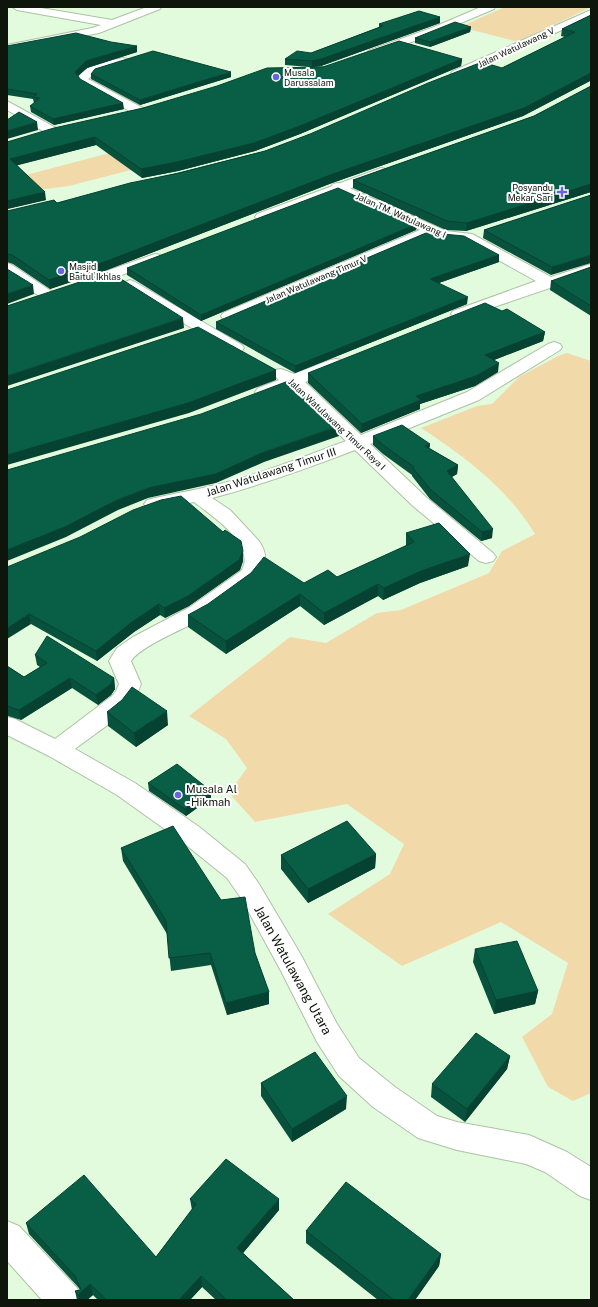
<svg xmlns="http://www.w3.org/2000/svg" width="598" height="1307" viewBox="0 0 598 1307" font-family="'Public Sans',sans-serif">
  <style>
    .green { fill: #f2d9aa }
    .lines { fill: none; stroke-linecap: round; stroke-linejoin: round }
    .minor-casing { stroke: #acc2a6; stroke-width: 2 }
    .secondary-casing { stroke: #acc2a6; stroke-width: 2 }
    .minor { fill: #fff; fill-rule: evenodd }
    .secondary { fill: #fff; fill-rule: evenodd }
    .wall { fill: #08513c }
    .shaded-wall { fill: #064231 }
    .building { fill: #095e46; stroke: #064231 }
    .poi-dot { fill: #6665de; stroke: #fff; stroke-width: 1.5 }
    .labels { text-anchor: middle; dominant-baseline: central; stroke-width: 4; stroke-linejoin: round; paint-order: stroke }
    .far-street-label { font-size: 9px; fill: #0e160c; stroke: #fff }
    .far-poi-label { font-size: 9px; fill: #0e160c; stroke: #fff; text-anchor: start }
    .street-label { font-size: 11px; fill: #0e160c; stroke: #fff }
    .poi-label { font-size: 11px; fill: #0e160c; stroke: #fff; text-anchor: start }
    .near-street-label { font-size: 13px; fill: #0e160c; stroke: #fff }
  </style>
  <rect width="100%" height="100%" fill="#e3fbdd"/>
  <path class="green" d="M505 7H591L519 42 460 27Z
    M251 139 69 186 30 191 22 176 140 145Z
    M567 353 591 361V1093L573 1101 548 1087 522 1037 552 1014 568 963 501 922 402 966 328 914 390 874 404 844 347 804 255 822 229 793 247 768 226 739 189 716 290 637 326 643 377 613 401 610 489 573 502 551 535 534C508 489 464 456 421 428L477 406 492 404 519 377 558 356Z"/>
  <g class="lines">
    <g class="minor-casing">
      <path id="minor" d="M12 7H35L112 20 147 7H161L160 9 99 33 7 51V45L92 28 101 25 17 10Z
        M481 7H495L494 9 442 31 378 54 374 55 368 52 370 50 434 27Z
        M591 10V17L461 75H453L451 73 453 71Z
        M123 58 127 59 129 61 127 63 95 73 88 79 143 108 145 111 143 114H135L81 84 76 80C82 65 108 61 123 58Z
        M7 101 56 128 58 131 56 134H48L7 110Z
        M338 183 446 231 472 234 551 277 591 264V274L459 319 453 317 451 314 453 311 536 281 464 241 443 239 432 235 235 319 229 321 223 319 221 316 223 313 420 230 333 190 331 187 333 184Z
        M7 263 12 265 54 293 57 296 54 299 49 301 44 299 7 275Z
        M130 280 135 282 242 345 244 348 242 351 236 353 230 351 125 288 122 285 125 282Z
        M554 342 560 344 562 347 560 350 479 400 370 444 427 498 493 553 496 557 493 561 486 563 479 561 413 506 355 450C308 468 261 485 212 498L230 510 259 541C276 566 255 581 236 594 226 602 215 611 204 618 188 627 140 646 131 661L141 684C132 712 98 731 75 749L135 783 198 826 245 864 259 884 301 955 337 1024 359 1058 395 1087 437 1116 457 1122 529 1135 567 1152 591 1167V1200L580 1196 545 1172 526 1164 457 1150 418 1138 373 1107 339 1076 317 1042 281 971 241 898 227 878 180 840 117 795 49 756 7 735V717L15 719 55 739 112 696 116 691 119 684 109 661 117 648 133 637 190 607 241 571C258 546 211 515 194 502L154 510 147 508 144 504 147 500C175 493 203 489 231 481 270 471 308 455 346 441L291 388 264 397 258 396 255 392 258 388 279 380 273 374 275 370 281 369 294 374 330 360 336 359 342 360 344 364 342 368 305 382 361 435 467 392 548 344Z
        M7 1221 19 1226 77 1288 82 1300H42L7 1261Z"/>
    </g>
    <g class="secondary-casing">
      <path id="secondary" d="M381 168 386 169 388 172 386 175 267 220 262 221 257 220 255 217 257 214Z
        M155 254 160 255 162 258 160 261 91 286 86 288 81 286 78 283 81 280Z"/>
    </g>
    <use href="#minor" class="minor"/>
    <use href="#secondary" class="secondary"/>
  </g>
  <path class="wall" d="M591 15V81H590L523 116 332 183 107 270 50 289 13 264 7 262V211L57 203 265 151 502 68 565 37 561 36 562 29Z
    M440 23 321 66 313 67 462 59 461 66 300 134 255 151 178 171 142 178 96 145 17 165 46 200 7 209V142L143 108 309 67 285 65V59L311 53 379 27V24Z
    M471 27 470 32 430 47 415 43V38Z
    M7 46 137 52 87 68 78 76 80 79 124 109 54 125 31 112 30 106 34 103 33 99 7 95Z
    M91 74 231 77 140 105 91 79Z
    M591 86V192L466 231 446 230 353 188V180L534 116Z
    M591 195 551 275 483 238 484 230Z
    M417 224 416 230 201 321 127 275V268Z
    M499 255V262L439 283 467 304 295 373 216 329V322Z
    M591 267V316L550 290 551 281Z
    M545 332 543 341 494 360 498 372 475 386 420 404V409L361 433 308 383V373Z
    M373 436 430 444 429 448 458 465 457 474 452 477 492 538 481 541 430 499 412 476V475L383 454 373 445Z
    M406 533 468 566 420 583 383 600 378 596 324 625 300 606 226 654 188 627V615L304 583 337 577 406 546Z
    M243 551V561L240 570 189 606 165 618 160 615 134 632 97 661 31 624 7 567Z
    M35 655 114 678 115 689 111 695 98 705 72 688 21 720 8 716 7 715V666L24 677 40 667 37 665Z
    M107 712 168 725 136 747 108 726Z
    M148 783 211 791V798L186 816 149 791Z
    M121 848 255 953 269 992V1004L227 1015 211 965 171 971 167 934 123 861Z
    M376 854 375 868 308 903 281 869V855Z
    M475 949 538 991 535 1004 494 1014 473 962Z
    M510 1056 507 1069 465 1122 431 1097 432 1084Z
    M261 1083 346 1109 292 1142 261 1096Z
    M190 1199 279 1210 243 1253 294 1300H216L202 1287 190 1300H98L93 1295 87 1300H77L75 1291 80 1290 78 1287 29 1234 26 1223 156 1257 192 1210Z
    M306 1231 441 1254 439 1266 415 1300H378L306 1243Z"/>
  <path class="shaded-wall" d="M440 17V23L321 66 312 67V61Z
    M471 27 470 32 430 47V42Z
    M137 46V52L87 68 76 78 75 72 86 61Z
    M462 59 461 66 300 134 255 151 178 171 142 178 141 169Z
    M231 72V77L140 105V100Z
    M591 73 590 81 523 116 332 183 107 270 50 289 49 280Z
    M123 103 124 109 54 125 53 119Z
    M37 122 38 130 7 139V131Z
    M95 137 96 145 11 167 10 159Z
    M591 184V192L466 231 467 223Z
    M45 192 46 200 7 209V201Z
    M417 224 416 230 201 321V315Z
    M499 255V262L430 286V279Z
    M591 255V263L551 275 552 267Z
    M33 285 34 294 7 304V294Z
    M468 297 467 304 295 373V366Z
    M183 318 184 328 7 386V376Z
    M545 332 543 341 484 364 485 355Z
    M499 363 498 372 475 386 420 404V409L361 433 362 424 416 396Z
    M276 370V380L189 413 7 465V455Z
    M339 426V436L264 462 216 483 148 498 118 510 66 537 7 561V550L117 500 148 488 264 452Z
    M430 444 429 452 425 446Z
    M458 465 457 474 446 480 447 471Z
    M493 529 492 538 481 541 482 532Z
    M243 551V561L240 570 189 606 165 618 164 608Z
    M470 554 468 566 420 583 383 600 384 588 421 571Z
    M378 584V596L324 625V613Z
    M300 594V606L226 654V641Z
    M159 604 160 615 134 632 97 661 96 651 132 622Z
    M29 614 31 624 7 639V628Z
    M70 678 72 688 21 720 19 710Z
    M114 678 115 689 111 695 98 705 96 695Z
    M167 711 168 725 136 747 134 733Z
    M211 791V798L186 816 185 809Z
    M376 854 375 868 308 903V889Z
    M538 991 535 1004 494 1014 496 1000Z
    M269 992V1004L227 1015 226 1003Z
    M510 1056 507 1069 465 1122 467 1109Z
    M347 1096 346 1109 292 1142V1129Z
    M279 1199V1210L238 1259 237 1248Z
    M441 1254 439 1266 415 1300H408Z
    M201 1276 202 1287 190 1300H179Z
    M90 1284 93 1295 87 1300H79L78 1295Z"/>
  <path class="building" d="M419 11 440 17 321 59 312 61 285 59 297 51 311 53 383 26 379 24Z
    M591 15V73L524 108 333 174 107 261 49 280 12 255 7 254V211L54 200 57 203 130 183 179 173 265 151 310 134 428 83 482 62 502 68 575 32 562 29Z
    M455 22 471 27 430 42 415 38Z
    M76 33 111 42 137 46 86 61 75 72 80 79 123 103 53 119 30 106 40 98 33 97 37 94 7 89V46Z
    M399 41 462 59 300 126 254 143 177 162 141 169 95 137 10 159 45 192 7 201V142L54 128 143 108 217 86 267 68 323 67Z
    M153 51 231 72 140 100 91 74 95 69Z
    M591 86V184L467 223 447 221 353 180 534 116Z
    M19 112 37 122 7 131V120Z
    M338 188 417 224 201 315 127 268Z
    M591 195V255L552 267 484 230Z
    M433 230 443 234 464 236 499 255 430 279 468 297 295 366 216 322Z
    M591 267V306L551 281Z
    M7 269 33 285 7 294Z
    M110 272 183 318 7 376V306Z
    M485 303 502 311 507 309 545 332 485 355 499 363 476 376 416 396 421 400 362 424 308 373Z
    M198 327 276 370 188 403 7 455V390Z
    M291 380 339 426 264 452 216 474 148 488 117 500 65 527 7 550V470L201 414Z
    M402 425 430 444 425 446 458 465 447 471 493 529 482 532 431 490 413 468 414 467 383 445 373 436Z
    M181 496 223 532 225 530 241 541 243 551 239 560 188 596 164 608 159 604 132 622 96 651 29 614 7 628V567L80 537 133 510 161 500Z
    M439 523 470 554 421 571 384 588 378 584 324 613 300 594 226 641 188 615 208 604 251 573 264 557 304 583 328 570 337 577 414 542 406 533Z
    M47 636 114 678 110 685 96 695 70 678 19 710 7 706V666L24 677 47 663 35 655Z
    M132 687 167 711 134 733 107 712 122 700Z
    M177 764 211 791 185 809 148 783Z
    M347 821 376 854 308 889 281 855Z
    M173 826 221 900 245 897 255 953 269 992 226 1003 210 953 169 958 166 921 121 848Z
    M517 941 538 991 496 1000 475 949Z
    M476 1033 510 1056 467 1109 432 1084Z
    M315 1052 347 1096 292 1129 261 1083Z
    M226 1159 279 1199 237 1248 294 1300H227L201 1276 179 1300H107L90 1284 78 1295 75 1291 80 1290 81 1289 75 1276 26 1223 84 1175 156 1257 196 1204 190 1199Z
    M346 1182 441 1254 408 1300H394L306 1231Z"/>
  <g class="poi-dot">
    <circle cx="276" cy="77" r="4"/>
    <path d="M560 186h4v4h4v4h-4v4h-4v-4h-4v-4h4z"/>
    <circle cx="61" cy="271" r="4"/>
    <circle cx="178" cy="795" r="4"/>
  </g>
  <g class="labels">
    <g class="far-street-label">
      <text transform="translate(516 47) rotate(-25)">Jalan Watulawang V</text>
      <text transform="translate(401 215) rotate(24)">Jalan TM. Watulawang I</text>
      <text transform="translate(316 279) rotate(-23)">Jalan Watulawang Timur V</text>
      <text transform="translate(337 424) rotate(43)">Jalan Watulawang Timur Raya I</text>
    </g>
    <g class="far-poi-label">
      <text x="284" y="72">Musala<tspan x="284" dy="10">Darussalam</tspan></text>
      <text x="553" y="187" text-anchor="end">Posyandu<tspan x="553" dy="10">Mekar Sari</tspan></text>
      <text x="69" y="266">Masjid<tspan x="69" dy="10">Baitul Ikhlas</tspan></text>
    </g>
    <g class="street-label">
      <text transform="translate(271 472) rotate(-18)">Jalan Watulawang Timur III</text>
    </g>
    <g class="poi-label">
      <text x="186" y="789">Musala Al<tspan x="186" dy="13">- Hikmah</tspan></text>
    </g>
    <g class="near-street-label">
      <text transform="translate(293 970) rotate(61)">Jalan Watulawang Utara</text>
    </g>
  </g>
  <rect width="598" height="1307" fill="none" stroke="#0e160c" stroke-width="16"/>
</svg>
